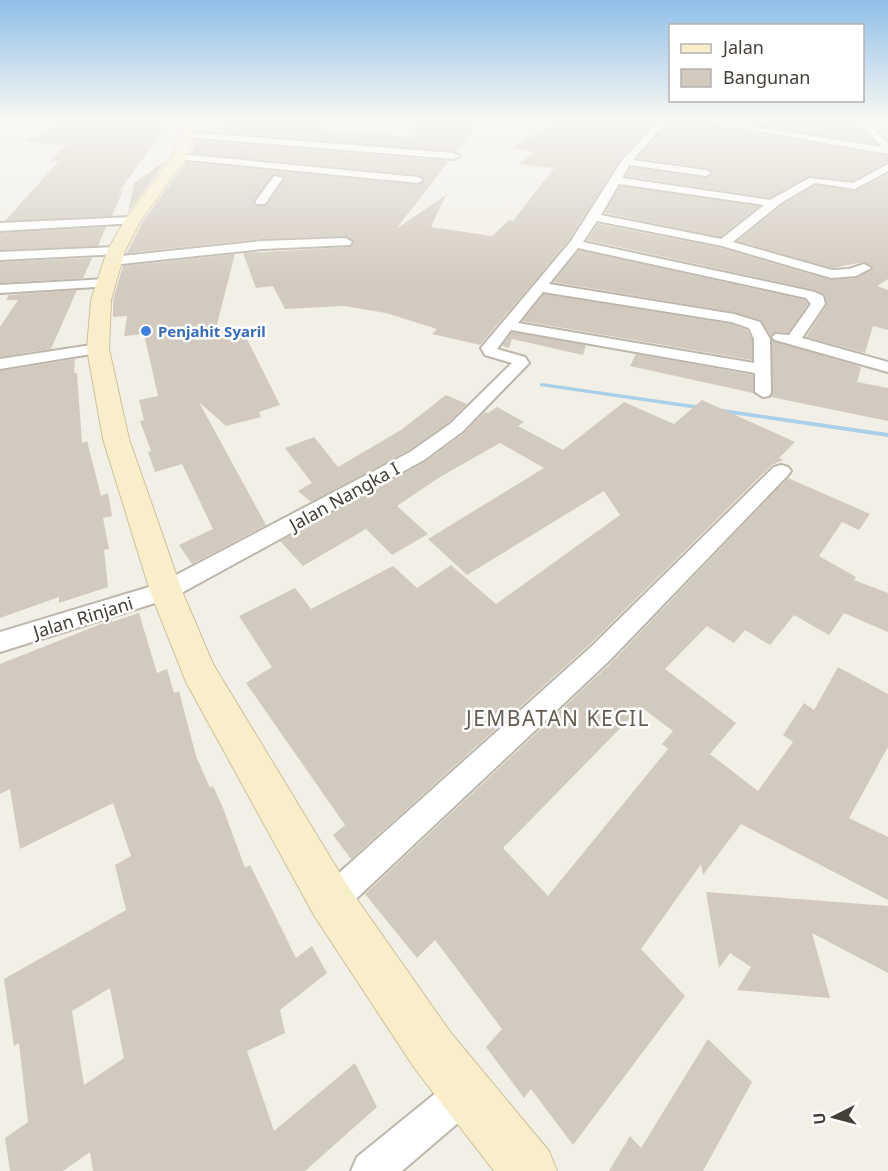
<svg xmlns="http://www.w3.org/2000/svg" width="888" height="1171" viewBox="0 0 888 1171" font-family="'Noto Sans',sans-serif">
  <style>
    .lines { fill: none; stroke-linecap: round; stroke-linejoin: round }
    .stream { fill: #a9cfe9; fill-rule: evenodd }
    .building { fill: #d2cabe; fill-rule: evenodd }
    .street-casing { stroke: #bcb6ab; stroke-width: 4 }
    .secondary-casing { stroke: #cdc09b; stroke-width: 2 }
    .street { fill: #fff; fill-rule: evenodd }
    .secondary { fill: #f9eeca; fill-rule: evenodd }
    .shop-dot { fill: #3f7fe0; stroke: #fff; stroke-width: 2 }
    .labels { text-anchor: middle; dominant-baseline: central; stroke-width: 5; stroke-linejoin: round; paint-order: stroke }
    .far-shop-label { font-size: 15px; font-weight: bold; fill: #366cbe; stroke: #fff; text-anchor: start }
    .street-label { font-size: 18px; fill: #443f37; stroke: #fff }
    .quarter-label { font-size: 21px; letter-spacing: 1.5px; fill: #665d4f; stroke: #fff }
  </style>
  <rect width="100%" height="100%" fill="#f2efe7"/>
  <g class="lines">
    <path class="stream" d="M542 383 888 433V437L540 386V384Z"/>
  </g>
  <path class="building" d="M64 121H160L156 125H167L118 193 123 190 112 216 5 221 59 161 49 162 66 145 24 142Z
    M225 121H330L322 129 414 137 416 121H481L456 152 209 131Z
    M553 121H656L620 159 569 240 480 345 432 334 437 329 386 313 344 306 285 309 273 286 256 288 243 253 350 247 354 242 346 236 262 239 127 253 142 223 186 162 418 185 425 181 418 175 191 153 196 140 449 161 396 229 446 195 431 227 492 236 509 220 513 221 554 168 518 164 535 152 513 148ZM274 174 283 176 285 179 267 205 255 206 253 201Z
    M669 121H698L700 123 888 156V161L853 181 808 176 770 198 626 176 630 167 706 178 713 174 706 168 637 158Z
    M730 121H854L876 144Z
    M167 160 128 212 134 183Z
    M888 174V279L877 286 888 290V330L873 326 865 353 806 337 827 305 825 295 816 290 587 240 598 224 721 248 830 280 856 278 873 267 863 262 832 268 738 241 782 205 815 185 855 191Z
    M620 186 759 206 720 237 605 213Z
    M106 227 98 246 0 250V233Z
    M579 250 805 300 808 304 788 333 775 332 770 335 761 320 734 312 553 282Z
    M235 254 215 332 241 327 280 405 259 412 261 417 226 426 199 402 266 525 192 564 179 545 213 529 182 464 155 472 148 452 151 451 140 421 144 420 139 400 158 396 144 334 124 336 127 316 113 317V300L123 266Z
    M92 258 83 278 0 283V262Z
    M77 290 51 349 0 357V327L18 300H6L9 295Z
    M544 294 730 324 747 330 752 339V360L522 321Z
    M512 332 586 345 583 355 512 339 509 348 502 346Z
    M772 340 861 367 857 382 888 388V421L771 397Z
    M636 354 753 375V393L630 366Z
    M75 359 74 373H77L82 443 87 441 101 496 108 493 112 516 103 518 109 549 104 550 108 587 59 603V597L0 618V371Z
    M446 395 467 404 449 422 409 450 311 502 298 491 312 483 285 448 314 437 338 467 401 430Z
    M702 400 795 442 779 458 783 460 772 465 589 645 351 859 333 835 345 825 246 683 272 667 239 616 295 588 311 609 393 566 417 588 451 565 496 604 620 515 604 491 467 575 428 539 544 468 500 443 440 477 397 506 428 534 392 555 366 529 303 566 280 541 425 462 463 434 485 412 488 413 497 407 524 422 518 426 563 450 624 402 674 424Z
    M788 478 870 514 859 530 842 522 819 556 856 577 854 580 888 593V632L844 613 829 635 794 615 770 645 745 630 734 643 707 626 665 669 736 723 710 754 758 791 793 742 783 735 804 703 814 710 838 667 888 694V747L849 818 888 837V900L741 824 703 875 701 864 641 949 685 996 573 1145 531 1089 524 1098 486 1047 502 1029 435 940 417 958 365 894 611 663ZM641 707 673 731 662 744 668 749 548 896 503 848Z
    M139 613 157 673 167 669 174 693 179 691 196 756 210 788 213 786 223 808 245 868 250 865 296 958 312 946 327 973 280 1010 285 1033 247 1051 274 1131 355 1063 377 1107 305 1171H93L90 1152 63 1171H10L5 1138 28 1122 19 1043 14 1046 4 979 126 910 115 865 131 856 113 803 20 849 10 789 0 794V664L111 620 112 622ZM110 988 124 1058 84 1085 72 1011Z
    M706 892 888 906V973L812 933 830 998 737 990 751 967 730 953 719 968Z
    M708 1039 752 1082 703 1171H609L630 1136 641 1148Z"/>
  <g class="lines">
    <g class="street-casing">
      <path id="street" d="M659 121H667L633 160 706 170 711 173 706 176 629 165 622 178 770 200 809 178 853 183 888 164V171L855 189 815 183 781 203 733 242 832 270 849 269 864 264 871 268 856 276 831 278 722 246 597 221 583 242 815 292 823 296 825 304 802 338 888 362V372L775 340 772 337 775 334 789 335 811 304 806 298 578 248 549 284 734 314 760 322 770 339 771 392 769 396 763 397 755 392V373L511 330 497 349 525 357 529 363 462 432 424 460 174 597 0 652V632L159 584 410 452 450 424 512 363 485 355 481 348 571 241 622 160ZM619 184 764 205 721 239 601 215ZM543 292 731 322 749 328 754 339V363L518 323Z
        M700 121H718L882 147 856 121H865L888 143V154Z
        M187 132 454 153 459 156 454 159 184 137V133Z
        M180 154 418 177 423 180 418 183 177 159 175 157Z
        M274 176 283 178 265 204H257L255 202Z
        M132 217 138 221 136 223 0 231V223Z
        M346 238 352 242 350 245 262 249 112 265 106 261 112 257 262 241Z
        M116 247 120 248V254L0 260V252Z
        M106 279 111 280V286L0 293V285Z
        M98 344 106 349 103 352 0 369V359Z
        M781 465 788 467 791 471 788 475 609 661 342 912 331 917 320 912 315 901 320 890 591 647 774 467Z
        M466 1073 479 1079 485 1092 479 1105 402 1171H351L357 1157 453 1079Z"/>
    </g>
    <g class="secondary-casing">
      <path id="secondary" d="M187 121H199L187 157 140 222 125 251 111 300 109 349 129 439 182 591 213 664 347 885 451 1033 549 1151 557 1171H494L415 1069 315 917 186 682 150 591 103 439 87 349 91 300 107 251 126 218 173 156Z"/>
    </g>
    <use href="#street" class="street"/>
    <use href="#secondary" class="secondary"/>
  </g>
  <linearGradient id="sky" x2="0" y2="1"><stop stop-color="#8fbfe8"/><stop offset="0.42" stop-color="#f9f8f4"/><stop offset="1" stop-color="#f9f8f4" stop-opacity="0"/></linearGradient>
  <rect width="888" height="285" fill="url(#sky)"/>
  <circle class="shop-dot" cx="146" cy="331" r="6"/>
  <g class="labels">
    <g class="far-shop-label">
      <text x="158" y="331">Penjahit Syaril</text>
    </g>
    <g class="street-label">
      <text transform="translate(344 496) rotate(-29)">Jalan Nangka I</text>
      <text transform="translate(83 617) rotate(-17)">Jalan Rinjani</text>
    </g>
    <g class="quarter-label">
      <text x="558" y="718">JEMBATAN KECIL</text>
    </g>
  </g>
  <rect x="669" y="24" width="195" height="78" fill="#ffffff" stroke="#b4b2af" stroke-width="1.5"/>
  <rect x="681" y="44" width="30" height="9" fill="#f9eeca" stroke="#b4b2af" stroke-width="1.5"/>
  <text x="723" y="54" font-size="18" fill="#443f37">Jalan</text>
  <rect x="681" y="69" width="30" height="18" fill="#d2cabe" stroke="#b4b2af" stroke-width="1.5"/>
  <text x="723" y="84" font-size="18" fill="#443f37">Bangunan</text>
  <g transform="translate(834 1117) rotate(264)" stroke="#ffffff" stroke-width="4.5" paint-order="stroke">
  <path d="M0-4.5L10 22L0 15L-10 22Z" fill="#443f37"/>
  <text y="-9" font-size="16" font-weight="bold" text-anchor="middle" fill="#443f37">U</text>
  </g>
</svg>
